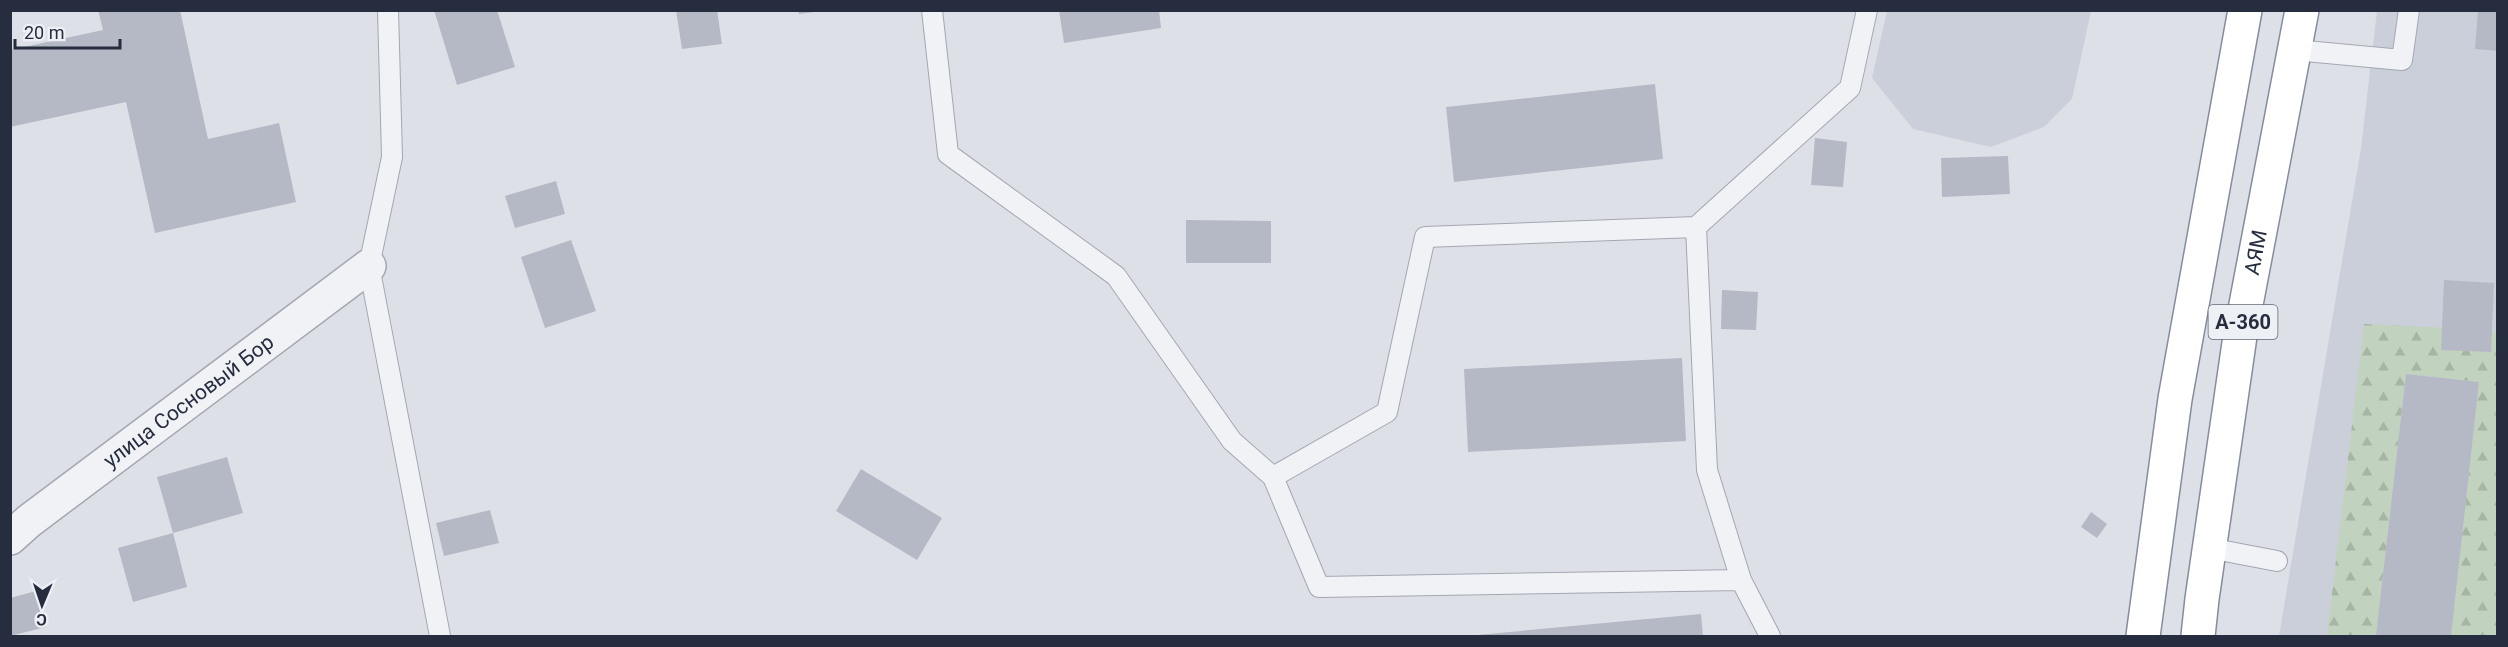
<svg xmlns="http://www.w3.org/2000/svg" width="2508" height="647" viewBox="0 0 2508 647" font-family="Roboto,sans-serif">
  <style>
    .built { fill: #cbcfda }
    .forest { fill: url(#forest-firs) }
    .building { fill: #b5b9c5 }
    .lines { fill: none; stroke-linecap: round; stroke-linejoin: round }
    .service-casing { stroke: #a3a7b2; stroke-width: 22 }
    .minor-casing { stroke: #a3a7b2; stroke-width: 36 }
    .trunk-casing { stroke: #848c9f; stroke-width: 36 }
    .service { stroke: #f0f2f6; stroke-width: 20 }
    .minor { stroke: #f0f2f6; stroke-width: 33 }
    .trunk { stroke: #fff; stroke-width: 33 }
    .labels { text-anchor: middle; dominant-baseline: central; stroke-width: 4.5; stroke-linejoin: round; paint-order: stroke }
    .shield { fill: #edf0f5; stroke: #626876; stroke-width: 1.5 }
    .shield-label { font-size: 20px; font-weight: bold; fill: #262d3f }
    .street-label { font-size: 21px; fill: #262d3f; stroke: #edf0f5 }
  </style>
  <defs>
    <pattern id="forest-firs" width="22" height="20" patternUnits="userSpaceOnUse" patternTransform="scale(1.5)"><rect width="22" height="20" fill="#c1d2be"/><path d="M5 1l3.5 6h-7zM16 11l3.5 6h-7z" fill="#a6b5a4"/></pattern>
  </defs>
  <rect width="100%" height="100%" fill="#dee0e8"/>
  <path class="built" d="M1887 11H2091L2072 99 2044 127 1991 147 1913 129 1872 78Z
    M2377 11H2497V636H2279L2361 148Z"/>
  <path class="forest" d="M2364 324 2471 329 2497 333V636H2451L2479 382 2406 374 2376 636H2327Z"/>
  <path class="building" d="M98 10H180L208 139 279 123 296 202 155 233 126 102 10 127V50L103 30Z
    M434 10H497L515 67 457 85Z
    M676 10H717L722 44 682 49Z
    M798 10H814V12L799 14Z
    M1059 10H1159L1161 28 1064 43Z
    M2478 10H2498V51L2475 49Z
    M1655 84 1663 159 1454 182 1446 107Z
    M1815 138 1847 142 1843 187 1811 185Z
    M2008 156 2010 194 1942 197 1941 158Z
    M556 181 565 214 515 228 505 196Z
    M1186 220 1271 221V263H1186Z
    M571 240 596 311 545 328 521 257Z
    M2444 280 2494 283 2491 352 2441 350Z
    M1722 290 1758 292 1756 330 1721 329Z
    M1682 358 1686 441 1468 452 1464 369Z
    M2406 374 2479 382 2451 636H2376Z
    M227 457 243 513 173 533 157 477Z
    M861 469 942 518 917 560 836 511Z
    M490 510 499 543 444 556 436 523Z
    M2091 512 2107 524 2097 538 2081 527Z
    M173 533 187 587 133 602 118 548Z
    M36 591 46 627 10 636V598Z
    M1701 614 1703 636H1477V635Z"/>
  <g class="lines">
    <g class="service-casing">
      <path id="service" d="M388 10 392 157 369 266 440 636
        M932 10 948 154 1116 276 1232 441 1273 477 1319 587 1741 580 1770 636
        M2295 50 2402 60 2409 10
        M1273 477 1387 412 1425 237 1696 227
        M2209 548 2277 561
        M1741 580 1707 470 1696 227 1850 88 1867 10"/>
    </g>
    <g class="minor-casing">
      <g id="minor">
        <path id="s1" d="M10 538 29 521 369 266"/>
      </g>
    </g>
    <g class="trunk-casing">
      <g id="trunk">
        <path d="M2143 636 2175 399 2245 10"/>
        <path id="s2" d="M2198 636 2202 599 2240 336 2302 10"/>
      </g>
    </g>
    <use href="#service" class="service"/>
    <use href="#minor" class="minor"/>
    <use href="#trunk" class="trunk"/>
  </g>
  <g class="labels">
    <rect class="shield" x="2208.5" y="305" width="69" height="34" rx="4.5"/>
    <g class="shield-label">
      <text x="2243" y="322">А-360</text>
    </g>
    <g class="street-label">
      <text stroke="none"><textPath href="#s2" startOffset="388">АЯМ</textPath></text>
      <text stroke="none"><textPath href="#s1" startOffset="225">улица Сосновый Бор</textPath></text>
    </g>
  </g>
  <rect width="2508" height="647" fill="none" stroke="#262d3f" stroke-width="24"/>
  <g transform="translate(42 605) rotate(182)" stroke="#edf0f5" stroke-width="4.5" paint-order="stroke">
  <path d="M0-4.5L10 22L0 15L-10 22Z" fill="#262d3f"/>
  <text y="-9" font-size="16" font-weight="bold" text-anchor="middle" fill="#262d3f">С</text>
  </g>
  <path d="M15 39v9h105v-9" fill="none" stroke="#262d3f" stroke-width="3"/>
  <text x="24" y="39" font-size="18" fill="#262d3f" stroke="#edf0f5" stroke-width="4.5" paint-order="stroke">20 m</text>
</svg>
